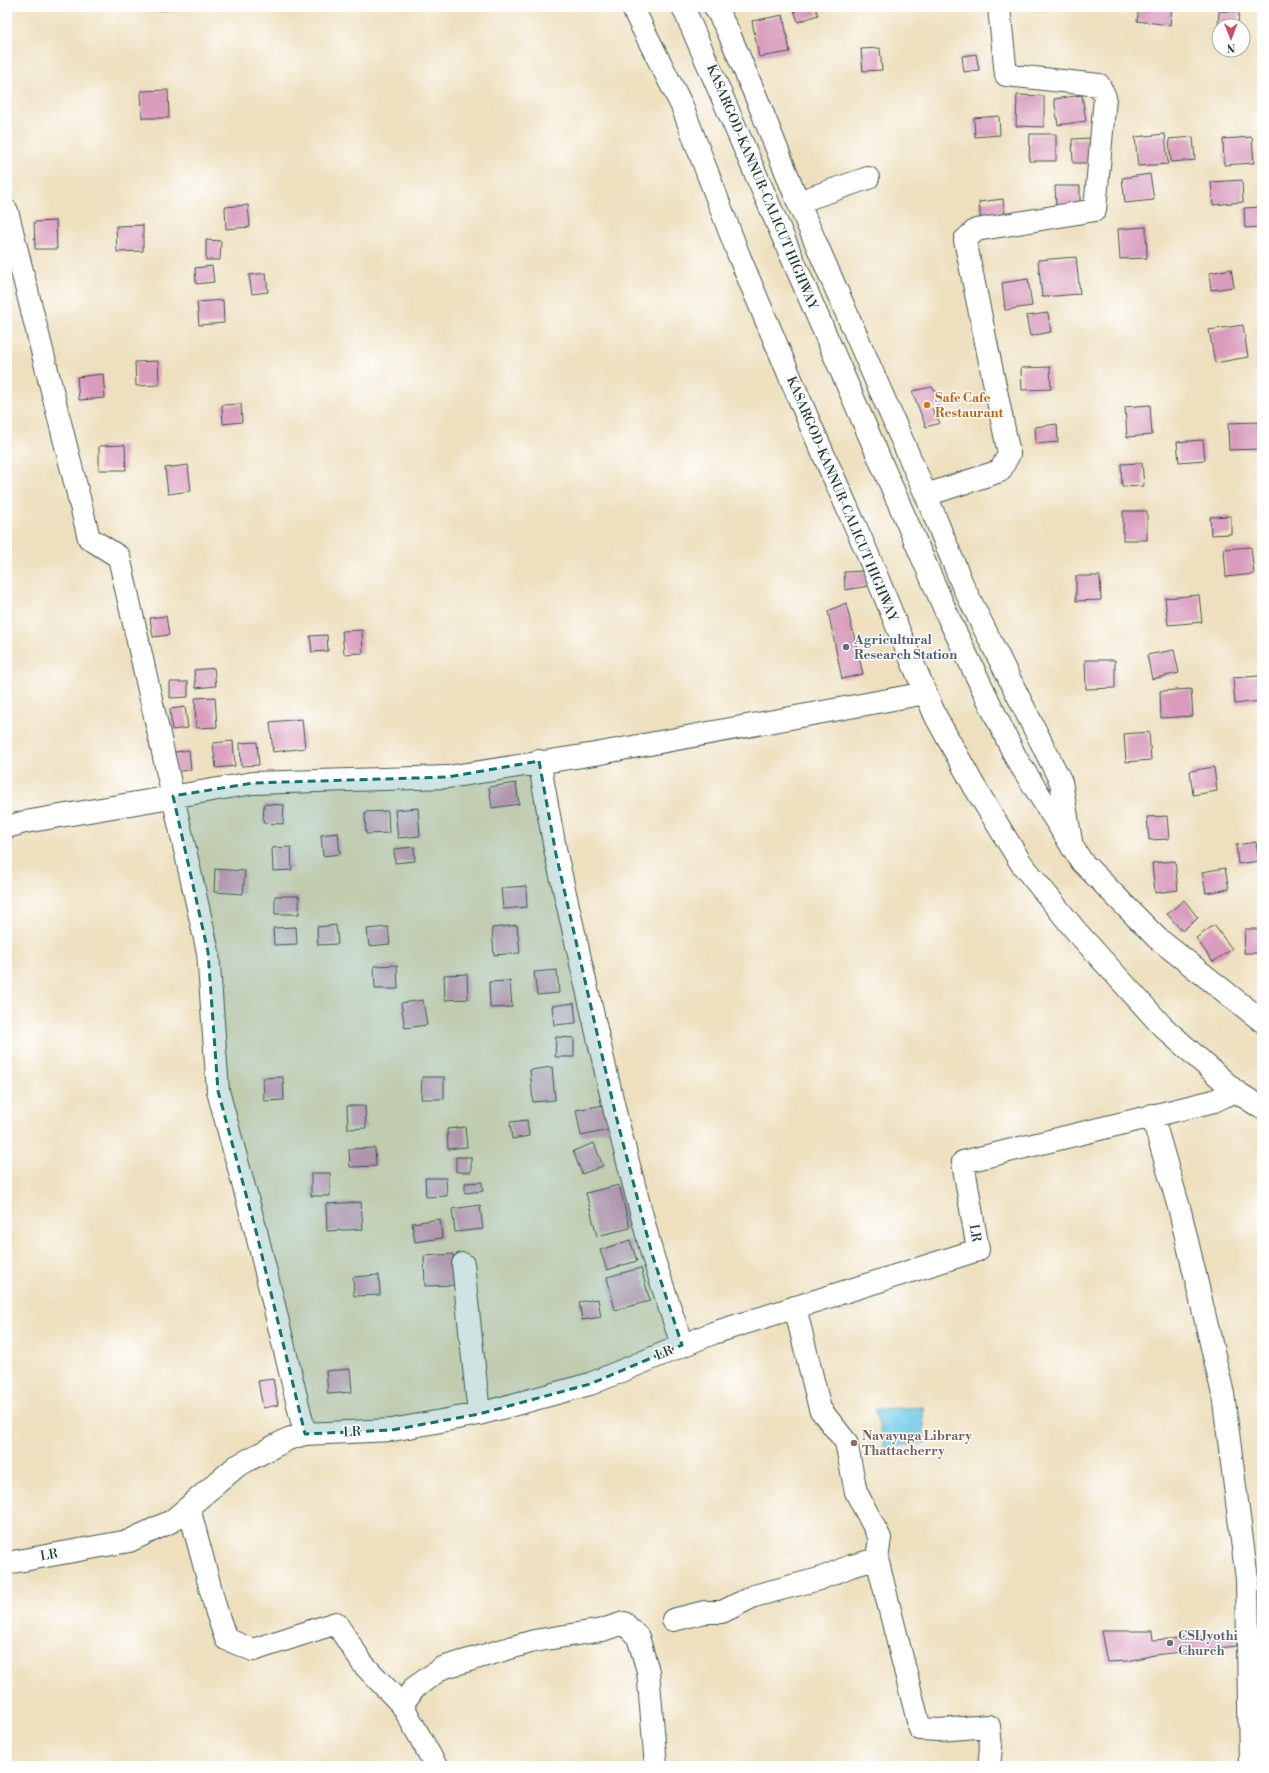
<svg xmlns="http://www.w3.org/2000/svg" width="1269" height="1773" viewBox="0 0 1269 1773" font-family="'Libre Bodoni',serif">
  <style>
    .water { fill: #65c5e3; stroke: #42818c }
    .building { fill: #d99cbd }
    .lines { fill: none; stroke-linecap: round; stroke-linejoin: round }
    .minor-casing { stroke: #3e5549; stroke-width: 24 }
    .highway-casing { stroke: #3e5549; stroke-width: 24 }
    .minor { stroke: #fff; stroke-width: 22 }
    .highway { stroke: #fff; stroke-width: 22 }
    .marked { fill: #0f766e; fill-opacity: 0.2; stroke: #0f766e; stroke-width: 3; stroke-dasharray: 8 5; stroke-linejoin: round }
    .food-dot { fill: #e8710a; stroke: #fff; stroke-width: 1.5 }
    .service-dot { fill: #5c6f8a; stroke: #fff; stroke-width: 1.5 }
    .education-dot { fill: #8d6e63; stroke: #fff; stroke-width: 1.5 }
    .worship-dot { fill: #6b7280; stroke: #fff; stroke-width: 1.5 }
    .labels { text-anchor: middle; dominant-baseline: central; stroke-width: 3; stroke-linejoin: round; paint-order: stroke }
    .street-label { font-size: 13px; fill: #1f3d34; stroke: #fff }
    .food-label { font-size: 13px; font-weight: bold; fill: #c56008; stroke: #fff; text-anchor: start }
    .service-label { font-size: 13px; font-weight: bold; fill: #4e5e75; stroke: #fff; text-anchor: start }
    .education-label { font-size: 13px; font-weight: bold; fill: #785e54; stroke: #fff; text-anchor: start }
    .worship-label { font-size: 13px; font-weight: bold; fill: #5b616d; stroke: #fff; text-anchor: start }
  </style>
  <rect width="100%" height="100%" fill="#fff"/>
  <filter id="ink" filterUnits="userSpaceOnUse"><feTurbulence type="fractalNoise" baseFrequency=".025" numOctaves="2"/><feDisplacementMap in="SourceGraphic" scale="8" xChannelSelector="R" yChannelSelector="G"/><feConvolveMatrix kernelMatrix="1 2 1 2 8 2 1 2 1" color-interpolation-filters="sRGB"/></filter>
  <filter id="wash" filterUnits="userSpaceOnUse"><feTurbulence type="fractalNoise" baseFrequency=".012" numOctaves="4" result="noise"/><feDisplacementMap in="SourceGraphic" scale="16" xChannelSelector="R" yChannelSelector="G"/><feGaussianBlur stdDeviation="0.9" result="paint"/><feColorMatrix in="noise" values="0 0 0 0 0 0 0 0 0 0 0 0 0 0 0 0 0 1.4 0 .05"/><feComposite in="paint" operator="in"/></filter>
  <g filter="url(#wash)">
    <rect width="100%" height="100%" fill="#eee0bf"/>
    <path class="water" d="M923 1407 925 1444 884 1447 875 1409Z"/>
    <g id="blocks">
      <path class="building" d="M149 7H169V10L149 11Z
        M793 7H815L818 15 798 22Z
        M940 7H965V9L941 11Z
        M1139 7H1172L1170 25 1137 21Z
        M1219 11 1239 12 1238 26H1219V41H1217Z
        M783 15 790 52 759 57 752 21Z
        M880 48 882 70 863 71 861 49Z
        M976 54 979 70 964 72 962 56Z
        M168 90 169 118H142L141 91Z
        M1017 95 1044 96V127L1016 126Z
        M1082 95 1086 121 1058 125 1054 99Z
        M999 116 1000 135 975 137 974 118Z
        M1030 134H1056V161H1029Z
        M1165 134 1168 164 1138 166 1135 137Z
        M1193 137 1195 160 1171 162 1169 139Z
        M1252 137 1254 163 1224 165 1223 139Z
        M1092 138V163H1073L1072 139Z
        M1150 174 1154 200 1125 203 1122 178Z
        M1242 180 1243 202 1213 205 1211 182Z
        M1055 186H1080V207L1056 208Z
        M1003 199 1005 218 981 221 979 202Z
        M248 205 250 227 226 229 225 207Z
        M1262 207V227L1245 228 1244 208Z
        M56 221 57 249H35L34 222Z
        M143 225V251L117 252 116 226Z
        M1146 227 1147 258 1120 259 1118 229Z
        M206 240 221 241 220 260H206Z
        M1076 257 1080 294 1042 297 1038 260Z
        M212 266 214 282 196 284 195 268Z
        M1231 269 1234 287 1211 290 1209 273Z
        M266 273 268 292 252 294 249 275Z
        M1028 279 1032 306 1005 310 1002 283Z
        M223 300 224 323 199 325 197 302Z
        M1048 313 1051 332 1030 336 1026 316Z
        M1243 325 1248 357 1215 363 1209 330Z
        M158 361 159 385 136 386 135 362Z
        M1050 367 1051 389 1022 390 1021 368Z
        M103 374 105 398 79 400 77 377Z
        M932 387 943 401 932 409 940 423 926 427 912 391Z
        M241 404 242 422 223 424 222 405Z
        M1150 405 1152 435 1127 437 1125 407Z
        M1258 422 1259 449 1229 450 1228 423Z
        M1057 424 1058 442 1036 444 1035 427Z
        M1203 440 1205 460 1179 462 1177 442Z
        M125 445 126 470H99V446Z
        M1142 463 1144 486 1122 487 1121 464Z
        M188 465 191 491 168 494 165 468Z
        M1259 492H1262V515H1260Z
        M1123 511H1147V540H1123Z
        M1231 516V534L1211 535 1210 517Z
        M1251 547 1254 574 1226 577 1224 549Z
        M866 571 869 586 845 590 844 572Z
        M1076 576H1100L1101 600 1076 601Z
        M1262 580V596H1261L1259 581Z
        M1199 595 1202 622 1168 625 1165 598Z
        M846 603 863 674 842 679 828 611Z
        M166 616 169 635 153 637 150 618Z
        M362 630 363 653 344 654 342 631Z
        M327 635 328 651 312 652 310 636Z
        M1174 650 1179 673 1152 679 1147 655Z
        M1085 660H1115V688L1086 689Z
        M214 668 216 686 196 688 194 670Z
        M1258 676 1260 701 1235 704 1233 678Z
        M170 682H188V697L170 698Z
        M1191 689 1193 716 1161 718 1160 691Z
        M215 697 217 727 196 728 195 698Z
        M185 707 188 728 172 730 170 709Z
        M302 719 305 748 273 752 270 722Z
        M1149 732 1151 760 1126 762 1124 734Z
        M233 741 235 766 216 768 213 743Z
        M257 742 259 765 241 766 240 743Z
        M189 750 191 770 172 772 169 753Z
        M1214 767 1217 791 1193 795 1190 771Z
        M516 783 519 804 492 808 489 787Z
        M264 804 284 805 283 824 263 823Z
        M418 808 420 836 398 838 395 810Z
        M388 811 389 833 366 834 365 812Z
        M1167 816 1169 839 1149 840 1147 817Z
        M338 833 340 854 323 856 321 835Z
        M1256 842 1259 861 1238 864 1236 845Z
        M291 847 292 870 273 871 272 848Z
        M414 847 415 861 395 863 394 849Z
        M1175 861 1178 890 1155 893 1152 863Z
        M1225 868 1229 889 1206 893 1202 872Z
        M215 869 245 871 243 894 214 892Z
        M526 886 527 907 503 909 501 888Z
        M275 896H299V914H275Z
        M1184 900 1198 918 1182 931 1167 914Z
        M336 925 338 944 318 945 317 927Z
        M517 925 520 953 494 955 492 928Z
        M1214 925 1232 949 1213 962 1196 938Z
        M296 927 297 944 274 945 273 928Z
        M388 927 390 944 369 946 367 929Z
        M1245 929H1260V953H1244Z
        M397 965 398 989H375L374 966Z
        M557 970 559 993 537 995 534 972Z
        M467 974 468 999 445 1000 444 975Z
        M510 981 512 1007 490 1008 489 982Z
        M423 1000 427 1025 405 1028 401 1003Z
        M574 1003 576 1023 554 1025 552 1006Z
        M556 1037 574 1038V1057H555Z
        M552 1067 555 1100 533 1102 530 1070Z
        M283 1077 284 1100 264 1101 263 1078Z
        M422 1077H444V1099H421Z
        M604 1105 609 1130 581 1136 576 1110Z
        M347 1106H365L366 1128 348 1129Z
        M527 1120 529 1136 512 1139 510 1122Z
        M465 1127 467 1147 448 1149 447 1129Z
        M594 1143 603 1166 582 1174 573 1151Z
        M375 1148 376 1166 350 1167 349 1149Z
        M456 1157H471V1172H456Z
        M311 1173H330V1196H311Z
        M425 1178H446L447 1196 426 1197Z
        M482 1182 483 1191 465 1193V1183Z
        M619 1185 630 1228 597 1236 586 1193Z
        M361 1202 363 1229 327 1231 326 1204Z
        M480 1205 483 1229 455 1232 452 1209Z
        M440 1219 442 1238 415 1242 412 1223Z
        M630 1240 637 1261 607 1270 600 1250Z
        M453 1254 455 1285 425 1286 424 1256Z
        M641 1268 650 1301 615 1310 607 1277Z
        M379 1275 380 1295 354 1296 353 1277Z
        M598 1299 601 1317 582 1320 579 1302Z
        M350 1369 352 1392 328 1394 326 1371Z
        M273 1379 278 1405 263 1408 258 1381Z
        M1101 1631H1152L1153 1640 1236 1635V1646L1154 1655 1128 1661 1107 1662Z"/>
    </g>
  </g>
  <g filter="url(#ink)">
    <use href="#blocks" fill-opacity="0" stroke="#3e5549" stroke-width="1"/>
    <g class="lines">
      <g class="minor-casing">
        <path id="minor" d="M715 7 728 31 759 104 798 202 926 495 963 586 1061 782 1072 847
          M798 202 868 178
          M7 211 89 538 119 557 208 952 218 1091 257 1235 305 1434
          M926 495 1000 471 1009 454 965 240 976 230 1095 210 1105 97 1099 85 1006 75 999 7
          M539 761 556 854 616 1116 652 1254 682 1345
          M7 827 25 822 253 783 448 777 595 754 926 693
          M1152 1115 1180 1211 1223 1394 1247 1579 1250 1766
          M463 1264 479 1414
          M795 1307 820 1409 846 1442 856 1492 880 1538 877 1559 920 1729 939 1730 989 1726 991 1748 989 1766
          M189 1508 217 1613 226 1639 253 1650 336 1623 363 1664 402 1705 436 1766
          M7 1563 129 1541 172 1521 237 1466 288 1439 305 1434 392 1430 479 1414 590 1384 713 1333 978 1250 963 1162 1214 1101 1235 1091
          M673 1620 705 1612H722L754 1596 819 1579 851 1566 877 1559
          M402 1705 414 1688 442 1668 534 1641 602 1630 624 1623 638 1637 648 1671 656 1766"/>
      </g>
      <g class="highway-casing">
        <path id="highway" d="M632 7 682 106 739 256 810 424 866 550 901 636 936 717 974 786 1021 863 1076 931 1163 1027 1235 1091 1262 1108
          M683 7 950 621 1016 758 1082 862 1157 938 1262 1021"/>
      </g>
      <use href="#minor" class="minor"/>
      <use href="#highway" class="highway"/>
    </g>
  </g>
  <path class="marked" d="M539 761 556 854 616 1116 652 1254 682 1345 590 1384 479 1414 392 1430 305 1434 257 1235 218 1091 208 952 173 796 253 783 448 777Z"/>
  <circle class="food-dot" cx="927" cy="405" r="4"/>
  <circle class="service-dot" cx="846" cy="647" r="4"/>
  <circle class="education-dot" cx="854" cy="1443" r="4"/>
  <circle class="worship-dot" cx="1170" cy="1643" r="4"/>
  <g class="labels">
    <g class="street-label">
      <text transform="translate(762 187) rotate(67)">KASARGOD-KANNUR-CALICUT HIGHWAY</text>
      <text transform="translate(842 499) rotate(67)">KASARGOD-KANNUR-CALICUT HIGHWAY</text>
      <text transform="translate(975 1233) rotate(80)">LR</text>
      <text transform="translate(664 1353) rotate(-22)">LR</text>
      <text transform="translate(352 1432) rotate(-3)">LR</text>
      <text transform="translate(49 1555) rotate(-10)">LR</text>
    </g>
    <g class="food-label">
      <text x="935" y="398">Safe Cafe<tspan x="935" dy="15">Restaurant</tspan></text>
    </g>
    <g class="service-label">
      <text x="854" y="640">Agricultural<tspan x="854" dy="15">Research Station</tspan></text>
    </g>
    <g class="education-label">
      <text x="862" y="1436">Navayuga Library<tspan x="862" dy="15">Thattacherry</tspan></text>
    </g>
    <g class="worship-label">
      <text x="1178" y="1636">CSI Jyothi<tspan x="1178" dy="15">Church</tspan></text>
    </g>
  </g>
  <rect width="1269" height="1773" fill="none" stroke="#fff" stroke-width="24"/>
  <g transform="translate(1231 38) rotate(179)"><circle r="19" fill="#ffffff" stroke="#a5b1ae"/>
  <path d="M0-3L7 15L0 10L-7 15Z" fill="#d1495b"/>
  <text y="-6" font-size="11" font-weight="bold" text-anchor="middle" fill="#1f3d34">N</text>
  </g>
</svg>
